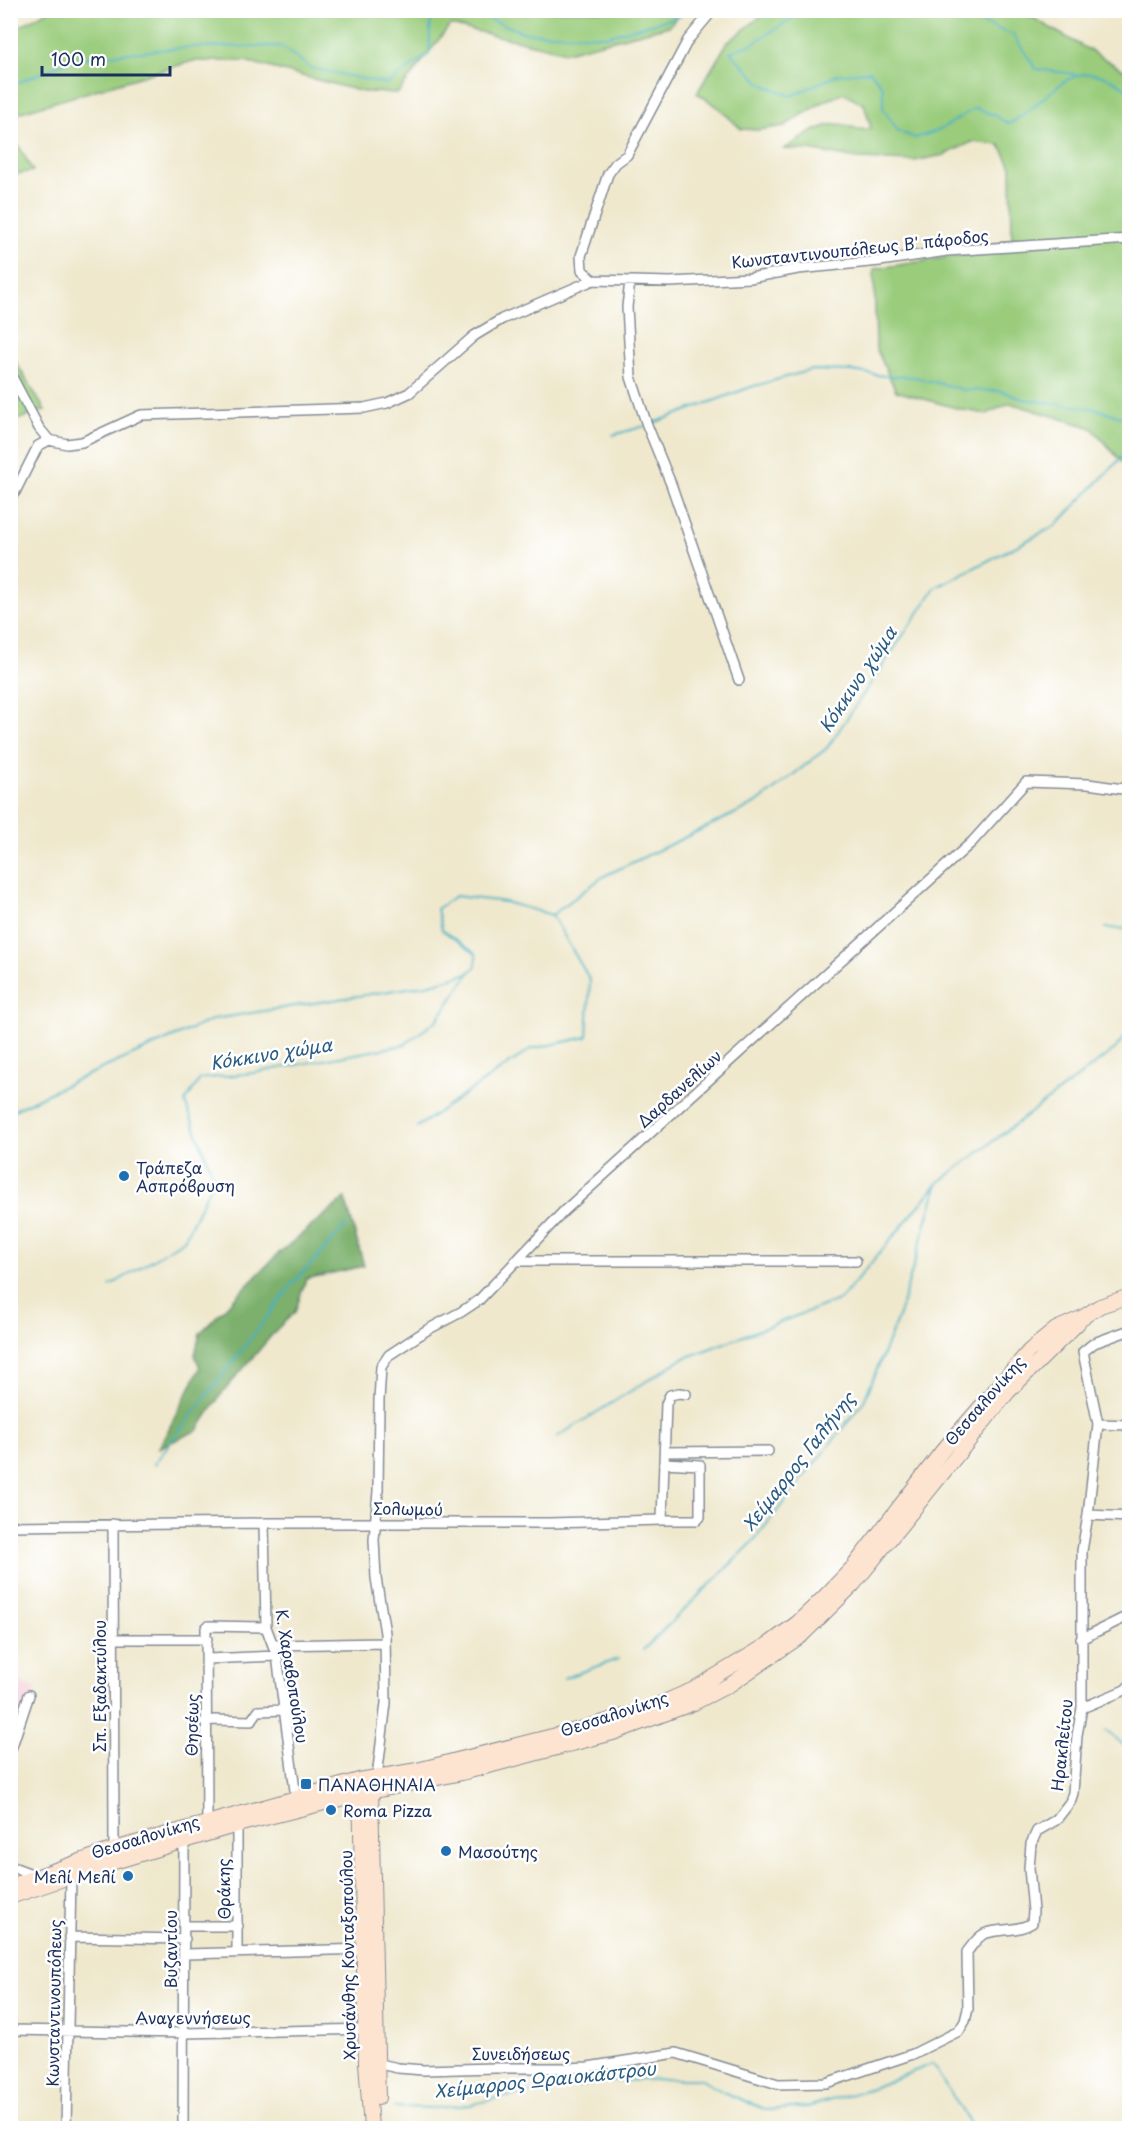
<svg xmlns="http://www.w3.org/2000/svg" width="1140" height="2139" viewBox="0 0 1140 2139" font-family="'Playpen Sans',sans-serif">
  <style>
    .built { fill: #f4cfdc }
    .green { fill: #9acc7c; stroke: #5a7e6d; stroke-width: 1.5 }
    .forest { fill: #7bb06c; stroke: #4b7065; stroke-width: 1.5 }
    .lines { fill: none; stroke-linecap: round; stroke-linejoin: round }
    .stream { stroke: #46b1c4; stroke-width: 2 }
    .street-casing { stroke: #858c96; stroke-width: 12 }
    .secondary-casing { stroke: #858c96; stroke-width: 16 }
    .street { stroke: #fff; stroke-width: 9 }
    .secondary { stroke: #fde4d0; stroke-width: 14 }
    .poi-dot { fill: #1f6fb2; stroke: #fff; stroke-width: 2 }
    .labels { text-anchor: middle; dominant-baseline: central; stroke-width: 5; stroke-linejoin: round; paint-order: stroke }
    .street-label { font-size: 16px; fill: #1b2f5e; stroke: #fff }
    .poi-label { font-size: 16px; fill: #1b2f5e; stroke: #fff; text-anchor: start }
    .water-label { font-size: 18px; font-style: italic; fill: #2a5c82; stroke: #fff }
  </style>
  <rect width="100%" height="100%" fill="#fff"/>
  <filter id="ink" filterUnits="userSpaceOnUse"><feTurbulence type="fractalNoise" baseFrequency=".0167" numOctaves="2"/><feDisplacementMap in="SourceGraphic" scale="12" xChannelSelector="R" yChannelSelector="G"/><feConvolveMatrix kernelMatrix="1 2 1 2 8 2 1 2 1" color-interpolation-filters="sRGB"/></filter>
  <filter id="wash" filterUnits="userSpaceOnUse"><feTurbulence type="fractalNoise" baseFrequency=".008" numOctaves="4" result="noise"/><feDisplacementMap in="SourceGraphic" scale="24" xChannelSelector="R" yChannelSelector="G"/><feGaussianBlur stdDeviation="1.35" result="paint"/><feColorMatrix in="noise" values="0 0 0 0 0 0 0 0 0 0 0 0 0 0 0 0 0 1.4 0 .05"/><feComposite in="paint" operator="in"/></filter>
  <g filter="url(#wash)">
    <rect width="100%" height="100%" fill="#efe8cd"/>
    <path class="built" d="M11 1680 37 1688 11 1767Z"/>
    <path class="green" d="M769 10 1021 11 1129 73V470L1092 428 1010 403 987 414 963 410 896 391 876 348 874 269 1012 247 1011 167 1000 145 972 142 944 155 914 161 858 159 809 150 784 149C801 139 818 125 838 124 850 124 859 133 871 128L864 104 844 93 823 102 784 126 758 130 741 129 719 108 697 93 727 43Z
      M48 11V10L682 11 669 26 566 52 450 25 398 93 363 92 245 61H193L11 115V31Z
      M10 132H11L33 171 11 175Z
      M10 353 45 410 11 422H10Z"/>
    <path class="forest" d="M345 1198 364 1266 306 1279 295 1312 277 1329 220 1396 198 1430 159 1448 200 1368 195 1355 200 1333 279 1253Z"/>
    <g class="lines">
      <path class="stream" d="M646 10 678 14
        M805 10 752 44 730 52 762 84 791 96 837 75 870 71 883 87V108L898 131 915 138 938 131 975 108 994 115 1009 124C1056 98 1071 47 1130 91
        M950 10 1013 35 1036 69 1074 74
        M10 86 76 58 191 47 280 46 311 68 387 84 429 54 431 15 466 13 489 19 525 33 606 36 681 16
        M651 424 751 387 811 370 852 371 884 376 915 377 964 390 1002 391 1022 399 1097 409 1130 420
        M613 435 645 426
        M1105 928 1130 929
        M10 1112 74 1081 214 1019 427 985 469 973 476 966V954L442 930 437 909 455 896 505 902 552 915 604 876 757 803 827 748 935 588 1055 526 1130 449
        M417 1127 531 1049 587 1037 590 980 552 915
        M110 1286 184 1240 214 1178 185 1102 200 1079 253 1073 404 1045 437 1020 468 975
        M557 1437 682 1359 841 1299 938 1183 1115 1049 1130 1030
        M154 1464 293 1283 347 1225
        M643 1650 751 1544 864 1401 899 1315 937 1186
        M564 1678 618 1659
        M1105 1730 1130 1750
        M394 2107 433 2108 470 2105 497 2098 614 2081 670 2079H700L723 2092 767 2110 807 2107 872 2088 932 2064 973 2128"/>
    </g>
  </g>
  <g filter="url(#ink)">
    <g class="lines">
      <g class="street-casing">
        <path id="street" d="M593 280 582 270 581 256 608 174 616 163 627 155 688 40 713 10
          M630 281 627 307 631 377 647 425 671 484 739 680
          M10 373 39 428 49 440 67 444 82 442 141 415 364 408 387 403 409 393 474 336 502 319 593 280 670 282 750 278 798 269 880 261 947 251 1130 239
          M10 498 15 492 38 446 49 440
          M515 1261H856
          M1098 1424 1130 1425
          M665 1452 768 1451
          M1088 1515 1130 1517
          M662 1520H697L700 1517V1465L664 1463
          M264 1523 266 1627 277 1656 296 1798
          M113 1524 114 1849
          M10 1526 264 1523H550L662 1520 666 1404 670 1395 679 1393 686 1394
          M114 1639H207
          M1081 1639 1130 1615
          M273 1645 385 1643
          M208 1659 277 1656
          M1082 1708 1125 1690 1130 1685
          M205 1722 213 1720 251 1721 258 1711 285 1710
          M10 1752 29 1695
          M377 1777 386 1703 385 1633 376 1578 374 1540 378 1491 379 1400 381 1367 389 1355 427 1330 461 1312 479 1300 564 1211 972 842 1026 782 1088 784 1130 790
          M207 1824 206 1628 208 1626 266 1627
          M237 1825V1953
          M10 1866 37 1876
          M185 1926H238
          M69 1937 185 1939
          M185 1954 369 1949
          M10 2030 185 2033 371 2029
          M375 2063 398 2068 423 2070 495 2068H567L588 2067 676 2053 778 2084 826 2083 913 2054 959 2031 965 2021 968 2009 967 1952C972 1946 976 1938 984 1934 999 1928 1018 1932 1032 1923L1033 1911 1029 1868 1031 1844 1037 1831 1056 1820 1070 1802 1073 1793 1077 1735 1082 1708V1551L1088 1515 1098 1424 1083 1352 1094 1343 1130 1330
          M66 2128 71 1877
          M183 2128 184 1841"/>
      </g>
      <g class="secondary-casing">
        <path id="secondary" d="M360 1786 366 2063 371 2128
          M371 1791 378 2098
          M10 1886 114 1849 296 1798 359 1780 417 1770 584 1728 645 1710 692 1690 770 1643 797 1623 822 1599 853 1567 943 1450 1029 1351 1056 1329 1083 1317 1100 1306 1130 1296
          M10 1897 114 1862 237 1825 360 1794 462 1773 613 1733 694 1703 731 1684 801 1636 853 1585 1008 1392 1078 1323"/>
      </g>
      <use href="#street" class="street"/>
      <use href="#secondary" class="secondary"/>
    </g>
  </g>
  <g class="poi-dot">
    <circle cx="124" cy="1176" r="6"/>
    <rect x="300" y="1778" width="12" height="12" rx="3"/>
    <circle cx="331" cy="1810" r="6"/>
    <circle cx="446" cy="1851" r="6"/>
    <circle cx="128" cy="1876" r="6"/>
  </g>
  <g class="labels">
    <g class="street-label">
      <text transform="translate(860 248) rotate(-6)">Κωνσταντινουπόλεως Β' πάροδος</text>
      <text transform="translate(679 1088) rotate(-42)">Δαρδανελίων</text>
      <text transform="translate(984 1400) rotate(-49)">Θεσσαλονίκης</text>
      <text transform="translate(408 1508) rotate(1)">Σολωμού</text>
      <text transform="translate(293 1676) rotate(81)">Κ. Χαραβοπούλου</text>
      <text transform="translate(99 1686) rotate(-90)">Σπ. Εξαδακτύλου</text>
      <text transform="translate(614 1713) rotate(-18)">Θεσσαλονίκης</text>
      <text transform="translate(191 1725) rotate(-89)">Θησέως</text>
      <text transform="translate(1061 1745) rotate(-84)">Ηρακλείτου</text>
      <text transform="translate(145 1836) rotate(-17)">Θεσσαλονίκης</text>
      <text transform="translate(223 1889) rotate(-91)">Θράκης</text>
      <text transform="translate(170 1949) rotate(-90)">Βυζαντίου</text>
      <text transform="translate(347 1955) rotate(-91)">Χρυσάνθης Κονταξοπούλου</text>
      <text transform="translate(53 2003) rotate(-89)">Κωνσταντινουπόλεως</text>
      <text x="193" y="2017">Αναγεννήσεως</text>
      <text x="521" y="2053">Συνειδήσεως</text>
    </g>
    <g class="poi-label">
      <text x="136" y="1167">Τράπεζα<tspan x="136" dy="18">Ασπρόβρυση</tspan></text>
      <text x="318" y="1784">ΠΑΝΑΘΗΝΑΙΑ</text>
      <text x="343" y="1810">Roma Pizza</text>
      <text x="458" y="1851">Μασούτης</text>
      <text x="116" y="1876" text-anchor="end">Μελί Μελί</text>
    </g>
    <g class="water-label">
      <text transform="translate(857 679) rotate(-56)">Κόκκινο χώμα</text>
      <text transform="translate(271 1053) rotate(-9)">Κόκκινο χώμα</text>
      <text transform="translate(798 1461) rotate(-52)">Χείμαρρος Γαλήνης</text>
      <text transform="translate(545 2079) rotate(-6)">Χείμαρρος Ωραιοκάστρου</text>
    </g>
  </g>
  <rect width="1140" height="2139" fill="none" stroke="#fff" stroke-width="36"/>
  <path d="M42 66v9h128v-9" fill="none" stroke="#1b2f5e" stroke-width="3"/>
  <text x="51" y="66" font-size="18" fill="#1b2f5e" stroke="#ffffff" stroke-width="4.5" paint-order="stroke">100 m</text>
</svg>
